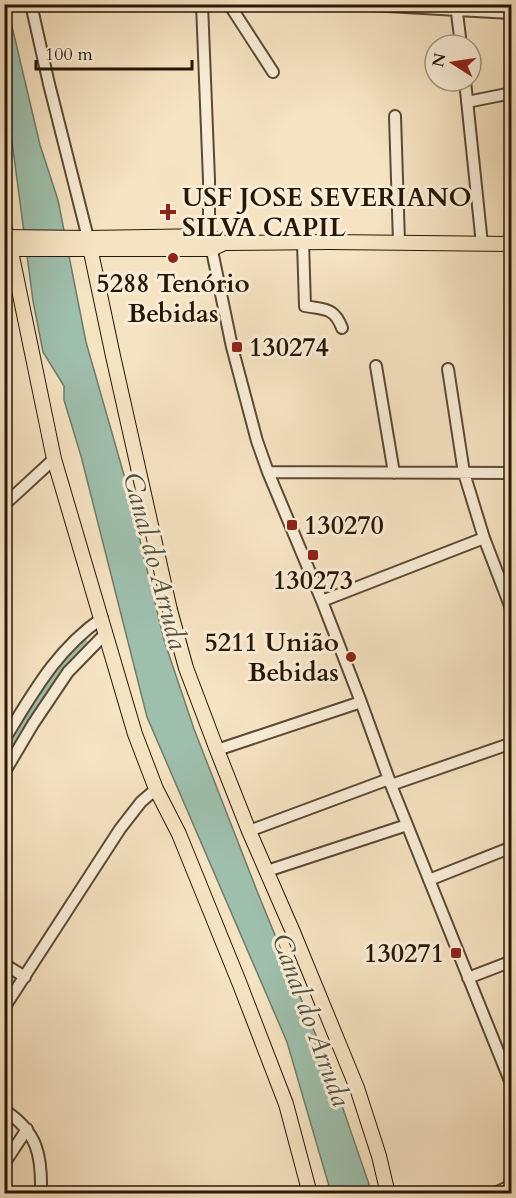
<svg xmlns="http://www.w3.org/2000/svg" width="516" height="1198" viewBox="0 0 516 1198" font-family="Cardo,serif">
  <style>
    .water { fill: #9ebfac; stroke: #6e7c6a; stroke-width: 1.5 }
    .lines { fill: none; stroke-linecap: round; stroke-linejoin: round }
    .canal { stroke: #9ebfac; stroke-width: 10 }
    .minor-casing { stroke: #5b4a35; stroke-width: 14 }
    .major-casing { stroke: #271706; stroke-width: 16 }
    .minor { stroke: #f9edd7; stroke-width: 10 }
    .major { stroke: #f6e3c2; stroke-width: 14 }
    .poi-dot { fill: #8f2418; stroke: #f9edd7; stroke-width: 2 }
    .labels { text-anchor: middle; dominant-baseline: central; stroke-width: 6; stroke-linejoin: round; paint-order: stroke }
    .poi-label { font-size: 26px; font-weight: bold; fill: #271706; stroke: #f9edd7; text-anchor: start }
    .water-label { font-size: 27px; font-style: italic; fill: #515240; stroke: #f9edd7 }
  </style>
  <rect width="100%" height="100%" fill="#f6e3c2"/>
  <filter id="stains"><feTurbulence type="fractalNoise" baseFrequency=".00333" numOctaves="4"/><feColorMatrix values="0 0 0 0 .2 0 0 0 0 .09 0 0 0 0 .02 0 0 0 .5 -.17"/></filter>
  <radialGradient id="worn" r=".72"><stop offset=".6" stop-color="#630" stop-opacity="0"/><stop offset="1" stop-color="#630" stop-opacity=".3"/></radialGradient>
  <path class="water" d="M4 5H7L40 145 58 200 86 342 126 482 164 640 194 729 257 891 328 1065 372 1193H331L287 1042 147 717 81 456 64 400V386L43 352 33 301 5 88Z"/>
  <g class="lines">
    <path class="canal" d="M16 745 29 718 39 705 53 677 63 661 83 644"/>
    <g class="minor-casing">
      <path id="minor" d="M31 4 49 84 88 238
        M202 4 209 180V236L232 347 257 441 268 472 322 601 361 702 391 785 512 1086
        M229 4 273 72
        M353 4 512 13
        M456 5 461 45
        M465 81 482 244
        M467 102 512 93
        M395 116 399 242
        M4 222 8 237
        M303 242 305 306C325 310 334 307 342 328
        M376 366 394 473
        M448 369 464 473 484 538 512 611
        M268 472 512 473
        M4 505 54 459
        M322 601 484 538
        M4 740C33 693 56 650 102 618
        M217 750 361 702
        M4 773 33 724 68 672 106 633
        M391 785 512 743
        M249 831 389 779
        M267 871 407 825
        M429 880 512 847
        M4 964 25 977
        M468 978 512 961
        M4 1008 120 829 141 802 156 789
        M4 1110C38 1132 42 1156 41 1194
        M4 1164 27 1129
        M493 1194 512 1185"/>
    </g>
    <g class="major-casing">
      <path id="major" d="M4 237 88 238 209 236 224 243
        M8 237 54 459 135 734 156 789 179 834 239 982 286 1104 310 1194
        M88 238 113 356 170 610 186 668 217 750 249 831 293 932 357 1088 379 1156 388 1194
        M4 249H212L224 243 330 242 512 244"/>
    </g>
    <use href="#minor" class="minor"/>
    <use href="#major" class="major"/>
  </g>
  <g class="poi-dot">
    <path d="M165 203h6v6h6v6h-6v6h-6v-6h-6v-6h6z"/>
    <circle cx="173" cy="258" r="6"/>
    <rect x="231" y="341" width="12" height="12" rx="3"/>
    <rect x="286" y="519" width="12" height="12" rx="3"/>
    <rect x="307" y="549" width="12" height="12" rx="3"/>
    <circle cx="351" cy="657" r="6"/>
    <rect x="450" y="947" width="12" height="12" rx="3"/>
  </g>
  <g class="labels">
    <g class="poi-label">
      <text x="182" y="197">USF JOSE SEVERIANO<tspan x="182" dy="30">SILVA CAPIL</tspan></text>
      <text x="173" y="283" text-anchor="middle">5288 Tenório<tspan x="173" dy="30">Bebidas</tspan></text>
      <text x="249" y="347">130274</text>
      <text x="304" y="525">130270</text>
      <text x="313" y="580" text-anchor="middle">130273</text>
      <text x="339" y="642" text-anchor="end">5211 União<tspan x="339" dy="30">Bebidas</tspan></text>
      <text x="444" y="953" text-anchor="end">130271</text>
    </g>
    <g class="water-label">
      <text transform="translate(155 561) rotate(75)">Canal do Arruda</text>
      <text transform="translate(311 1020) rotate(70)">Canal do Arruda</text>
    </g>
  </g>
  <rect width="516" height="1198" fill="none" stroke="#f6e3c2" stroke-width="24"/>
  <rect x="6" y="6" width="504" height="1186" fill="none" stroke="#271706" stroke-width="3"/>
  <rect x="12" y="12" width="492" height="1174" fill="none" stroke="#271706" stroke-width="1.5"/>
  <g transform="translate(453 63) rotate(282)"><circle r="28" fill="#f9edd7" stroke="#a59783" stroke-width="1.5"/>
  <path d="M0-4.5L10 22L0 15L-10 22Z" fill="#8f2418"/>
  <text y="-9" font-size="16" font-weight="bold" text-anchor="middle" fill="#271706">N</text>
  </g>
  <path d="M36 60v9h156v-9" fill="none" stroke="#271706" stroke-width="3"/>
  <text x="45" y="60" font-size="18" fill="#271706" stroke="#f9edd7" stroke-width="4.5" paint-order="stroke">100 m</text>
  <rect width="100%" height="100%" filter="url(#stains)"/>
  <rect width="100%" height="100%" fill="url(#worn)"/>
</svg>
